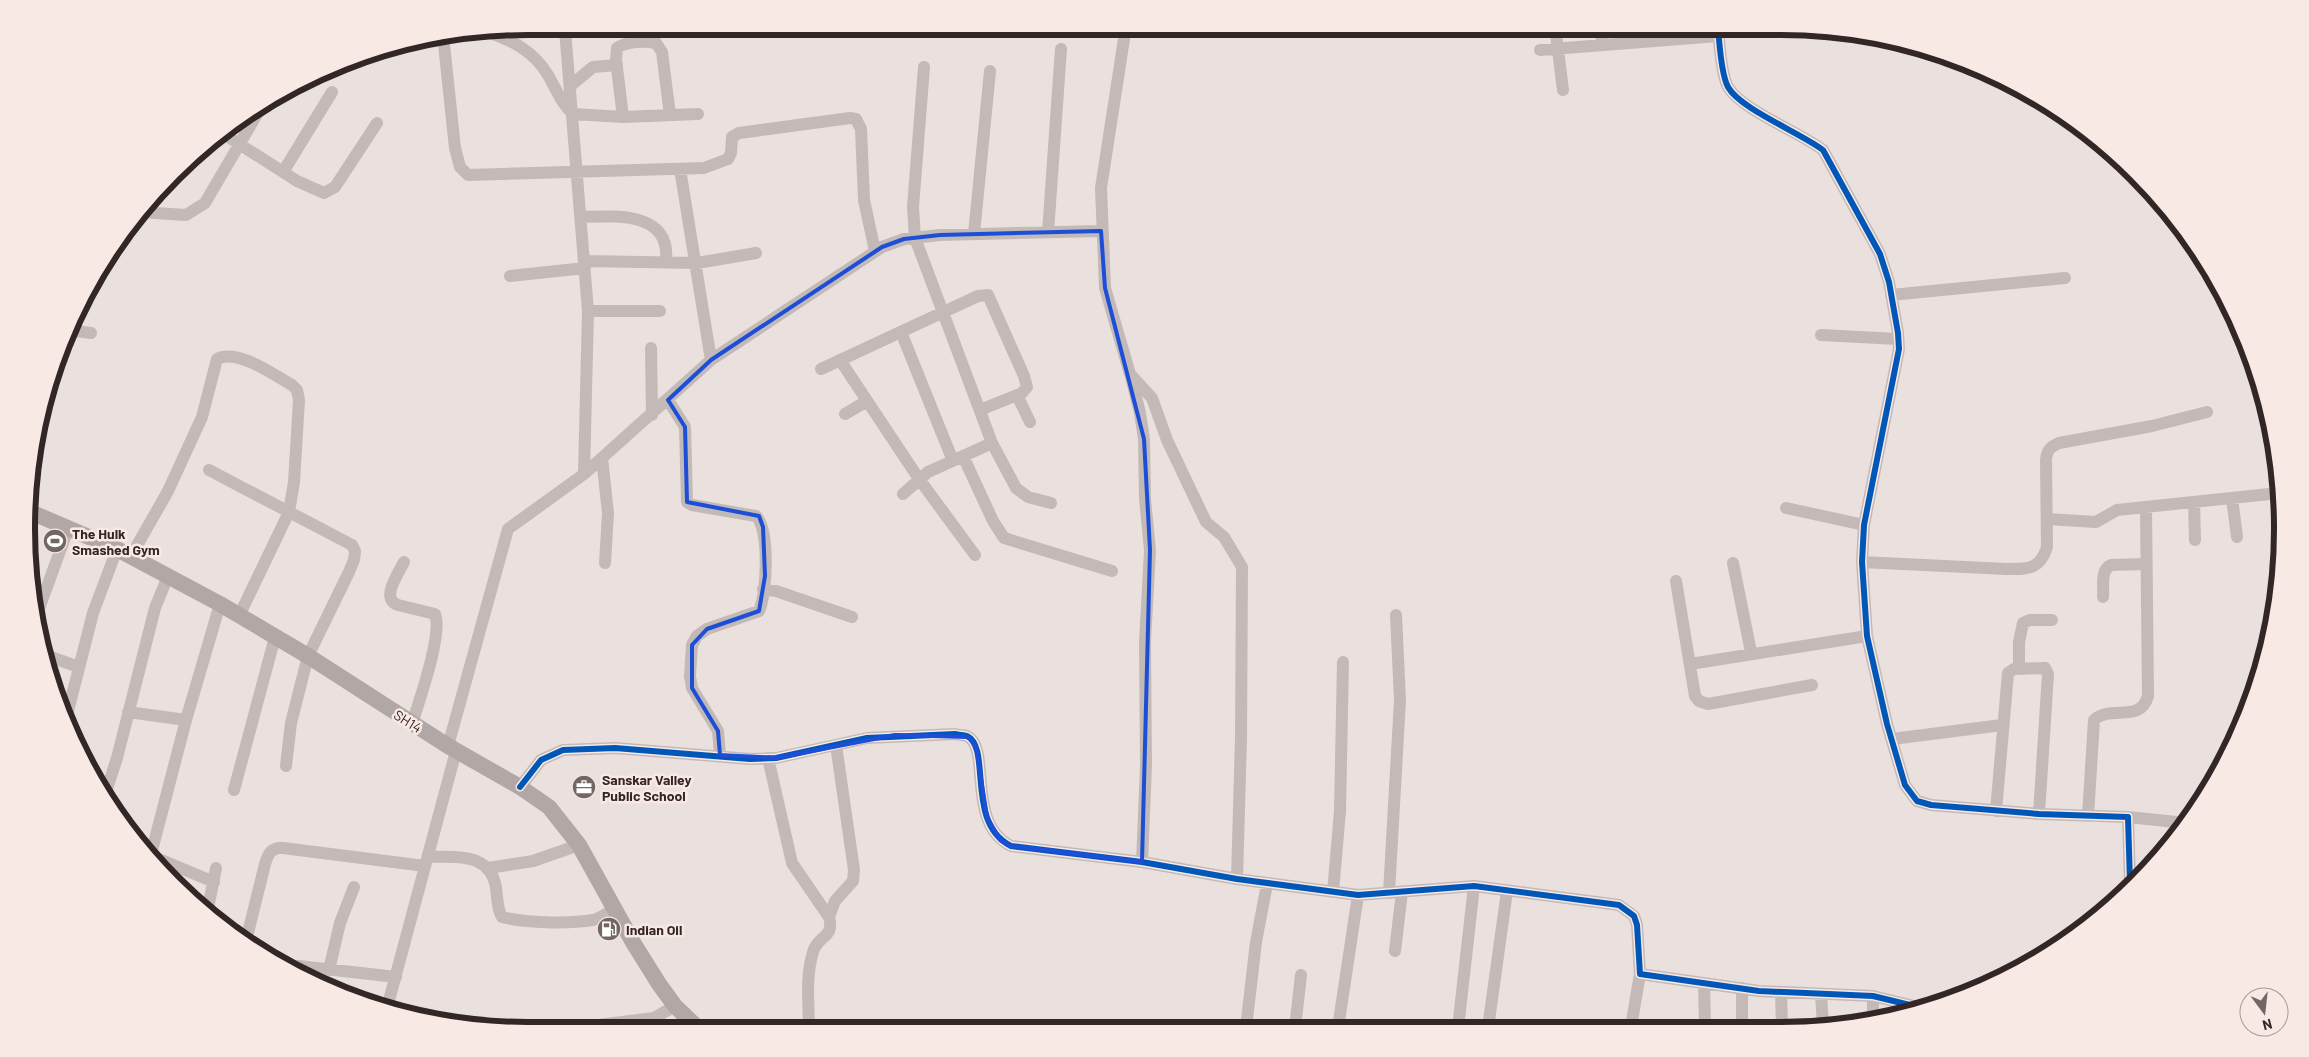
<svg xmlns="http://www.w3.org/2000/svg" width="2309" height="1057" viewBox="0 0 2309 1057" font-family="Barlow,sans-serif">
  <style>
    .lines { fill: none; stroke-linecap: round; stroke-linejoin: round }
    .minor { stroke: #c3b9b6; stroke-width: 12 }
    .major { stroke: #b1a7a6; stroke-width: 16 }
    .cycleway-casing { stroke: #f8e9e4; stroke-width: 9 }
    .cycleway { stroke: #0057b8; stroke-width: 6 }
    .marked { fill: none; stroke: #1d4ed8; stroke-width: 4; stroke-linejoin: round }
    .labels { text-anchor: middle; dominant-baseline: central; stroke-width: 5; stroke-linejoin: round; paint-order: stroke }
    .poi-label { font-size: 14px; font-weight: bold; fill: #332626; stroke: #f8e9e4; text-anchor: start }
    .street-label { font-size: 14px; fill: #332626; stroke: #f8e9e4 }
    .rim { fill: none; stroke: #332626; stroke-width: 6 }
  </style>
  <rect width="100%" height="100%" fill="#eae1de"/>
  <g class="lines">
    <path class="minor" d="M1126 26 1101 188 1105 288 1130 374 1152 398 1167 440 1206 522 1224 537 1242 567 1241 738 1237 879
      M1555 26 1563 90
      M1601 26 1602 45
      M1718 26C1719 41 1721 74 1728 87 1740 109 1801 133 1823 150L1880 254 1889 282 1898 333 1899 349 1864 525 1862 562 1867 636 1887 724 1905 785 1917 801 1931 805 2039 814 2128 817 2130 883
      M565 30 588 311 584 474
      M485 31C511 40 533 50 548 75 556 89 561 103 573 114L623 117 698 114
      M443 35 455 148 460 167 468 175 704 168 728 159 731 153 732 137 739 133 850 118 856 119 861 129 864 200 875 251
      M1540 50 1718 36
      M924 67 913 207 915 238 992 443 1016 488 1028 497 1051 503
      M570 86 593 67 617 65
      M623 117 616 60 617 48C627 41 645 41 656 43L662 52 670 115
      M222 133 297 181 324 193 335 187 377 123
      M680 169 711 360
      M283 172 332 92
      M140 212 186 215 205 203 263 104
      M581 217C616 216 671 211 666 262
      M1048 232 1061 49
      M974 234 990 71
      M585 261 697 263 756 253
      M510 276 585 268
      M1891 295 2065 278
      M588 311H660
      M68 330 91 333
      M901 332 953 461
      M1821 335 1898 339
      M651 348 652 415
      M840 360 919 479 975 555
      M821 369 978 296 988 295 1024 376 1027 387 1022 393 980 410
      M1131 377 1140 413 1144 439 1145 499 1150 550 1145 642 1146 766 1142 862
      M1017 395 1030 422
      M668 400 685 427 687 502 692 505 756 516C770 529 767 594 759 611L707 629 697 636 692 645 690 676 692 688 718 731 720 755
      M845 414 867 401
      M963 456 993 521 1004 538 1112 571
      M602 458 608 513 605 563
      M209 470 352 545 355 551 354 560 349 572 308 656 291 723 286 766
      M903 494 928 472 992 443
      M2232 498 2237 537
      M2194 502 2195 540
      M1786 508 1864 525
      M2047 519 2096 522 2117 510 2279 493
      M131 556 168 491 202 417 217 359C237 348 274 375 292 385L297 390 299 400 294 482 289 512 239 616
      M404 562C398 574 380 599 398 605L435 614C443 634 419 701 412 724
      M1862 562 2006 569C2028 569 2040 570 2047 547L2046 460C2047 450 2050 447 2059 443L2152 426 2207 412
      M1733 563 1751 652
      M1676 581 1695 696 1699 701 1708 704 1812 685
      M763 589 776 591 852 617
      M2103 597C2104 586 2100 570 2111 565L2146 564
      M36 617 68 529
      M45 655 79 667
      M1690 664 1867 636
      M2019 669V642L2023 623 2030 620H2052
      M128 712 186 720
      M66 719 93 613 117 549
      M1892 739 2002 725
      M448 746 508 529 584 474 711 360 882 247 904 239 940 235 1101 231
      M768 758 792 863 829 917C835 939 818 934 813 952 805 979 809 1003 809 1030
      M520 787 541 760 563 750 615 748 750 759 776 758 867 738 955 734C959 735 964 735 967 736 992 748 965 823 1011 846L1142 862 1237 879 1358 895 1474 886 1619 905 1634 916 1637 925 1640 974 1759 991 1873 996 1918 1007
      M234 790 275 637
      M105 795 117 758 155 608 168 576
      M1996 811 2008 673 2014 669 2045 668 2048 674 2039 814
      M2088 816 2094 720C2111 704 2140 724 2148 696L2146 507
      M2128 817 2186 823
      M147 854 214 882
      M428 857C452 857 487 852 495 883 498 894 496 908 502 917 526 923 568 924 593 920 601 918 607 913 614 909
      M150 858 186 720 220 604
      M488 868 533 861 579 845
      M1333 892 1340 811 1343 662
      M1389 893 1400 700 1396 615
      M207 913 216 868
      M829 917 835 901 853 881 854 870 836 745
      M246 941 265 864C268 854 271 847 283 848L425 866
      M1395 951 1402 892
      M290 970 293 967 299 966 396 977
      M329 970 340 923 354 887
      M1704 983 1705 1027
      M1742 988V1027
      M1781 992 1782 1027
      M1821 994 1823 1026
      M387 1008 456 751
      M1873 1019V996
      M1631 1027 1640 974
      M1246 1028 1256 942 1267 884
      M1295 1028 1301 975
      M1338 1028 1358 895
      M1458 1028 1474 886
      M1488 1028 1507 891
      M862 1030 863 1028
      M584 1031 590 1026 654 1018 675 1006"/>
    <path class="major" d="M28 511 117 549 220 604 308 656 448 746 520 787 549 807 579 845 634 944 659 984 675 1006 700 1030"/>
    <g class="cycleway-casing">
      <path id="cycleway" d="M1718 26C1719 41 1721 74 1728 87 1740 109 1801 133 1823 150L1880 254 1889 282 1898 333 1899 349 1864 525 1862 562 1867 636 1887 724 1905 785 1917 801 1931 805 2039 814 2128 817 2130 883
        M520 787 541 760 563 750 615 748 750 759 776 758 867 738 955 734C959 735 964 735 967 736 992 748 965 823 1011 846L1142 862 1237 879 1358 895 1474 886 1619 905 1634 916 1637 925 1640 974 1759 991 1873 996 1918 1007"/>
    </g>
    <use href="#cycleway" class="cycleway"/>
  </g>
  <path class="marked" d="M1101 231 1105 288 1144 439 1150 550 1142 862 1011 846 1000 840 987 817 976 746 968 737 895 735 776 758 720 755 718 731 692 688V645L707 629 759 611 765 576 763 527 759 516 687 502 685 427 668 400 711 360 882 247 904 239 940 235Z"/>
  <defs>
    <g id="stadium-disc" transform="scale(1.25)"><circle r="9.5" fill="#736766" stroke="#f8e9e4"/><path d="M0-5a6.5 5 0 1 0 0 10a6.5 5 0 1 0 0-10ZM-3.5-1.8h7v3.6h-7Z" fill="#fff"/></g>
    <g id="office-disc" transform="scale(1.25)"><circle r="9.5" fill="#736766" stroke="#f8e9e4"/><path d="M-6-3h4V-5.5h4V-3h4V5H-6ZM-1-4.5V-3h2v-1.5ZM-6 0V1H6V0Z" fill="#fff"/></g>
    <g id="fuel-disc" transform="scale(1.25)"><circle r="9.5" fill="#736766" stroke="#f8e9e4"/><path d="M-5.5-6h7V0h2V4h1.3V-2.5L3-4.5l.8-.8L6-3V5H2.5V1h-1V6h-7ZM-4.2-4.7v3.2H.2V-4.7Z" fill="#fff"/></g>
  </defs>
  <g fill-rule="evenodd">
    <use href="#stadium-disc" x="55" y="541"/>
    <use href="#office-disc" x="584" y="787"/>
    <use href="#fuel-disc" x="609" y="929"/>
  </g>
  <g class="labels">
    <g class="poi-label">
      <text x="72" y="533">The Hulk<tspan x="72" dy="16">Smashed Gym</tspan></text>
      <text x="602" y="779">Sanskar Valley<tspan x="602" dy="16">Public School</tspan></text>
      <text x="626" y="929">Indian Oil</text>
    </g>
    <g class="street-label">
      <text transform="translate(408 721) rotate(32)">SH14</text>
    </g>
  </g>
  <path d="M0 0H2309V1057H0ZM528 35H1781A493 493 0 0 1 2274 528V529A493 493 0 0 1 1781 1022H528A493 493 0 0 1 35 529V528A493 493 0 0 1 528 35Z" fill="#f8e9e4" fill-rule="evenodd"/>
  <path class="rim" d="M528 35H1781A493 493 0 0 1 2274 528V529A493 493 0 0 1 1781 1022H528A493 493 0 0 1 35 529V528A493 493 0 0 1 528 35Z"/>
  <g transform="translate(2264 1012) rotate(165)"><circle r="24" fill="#f8e9e4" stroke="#a99b98"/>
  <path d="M0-4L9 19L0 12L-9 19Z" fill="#736766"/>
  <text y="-8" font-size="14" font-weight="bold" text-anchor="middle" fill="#332626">N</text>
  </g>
</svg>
